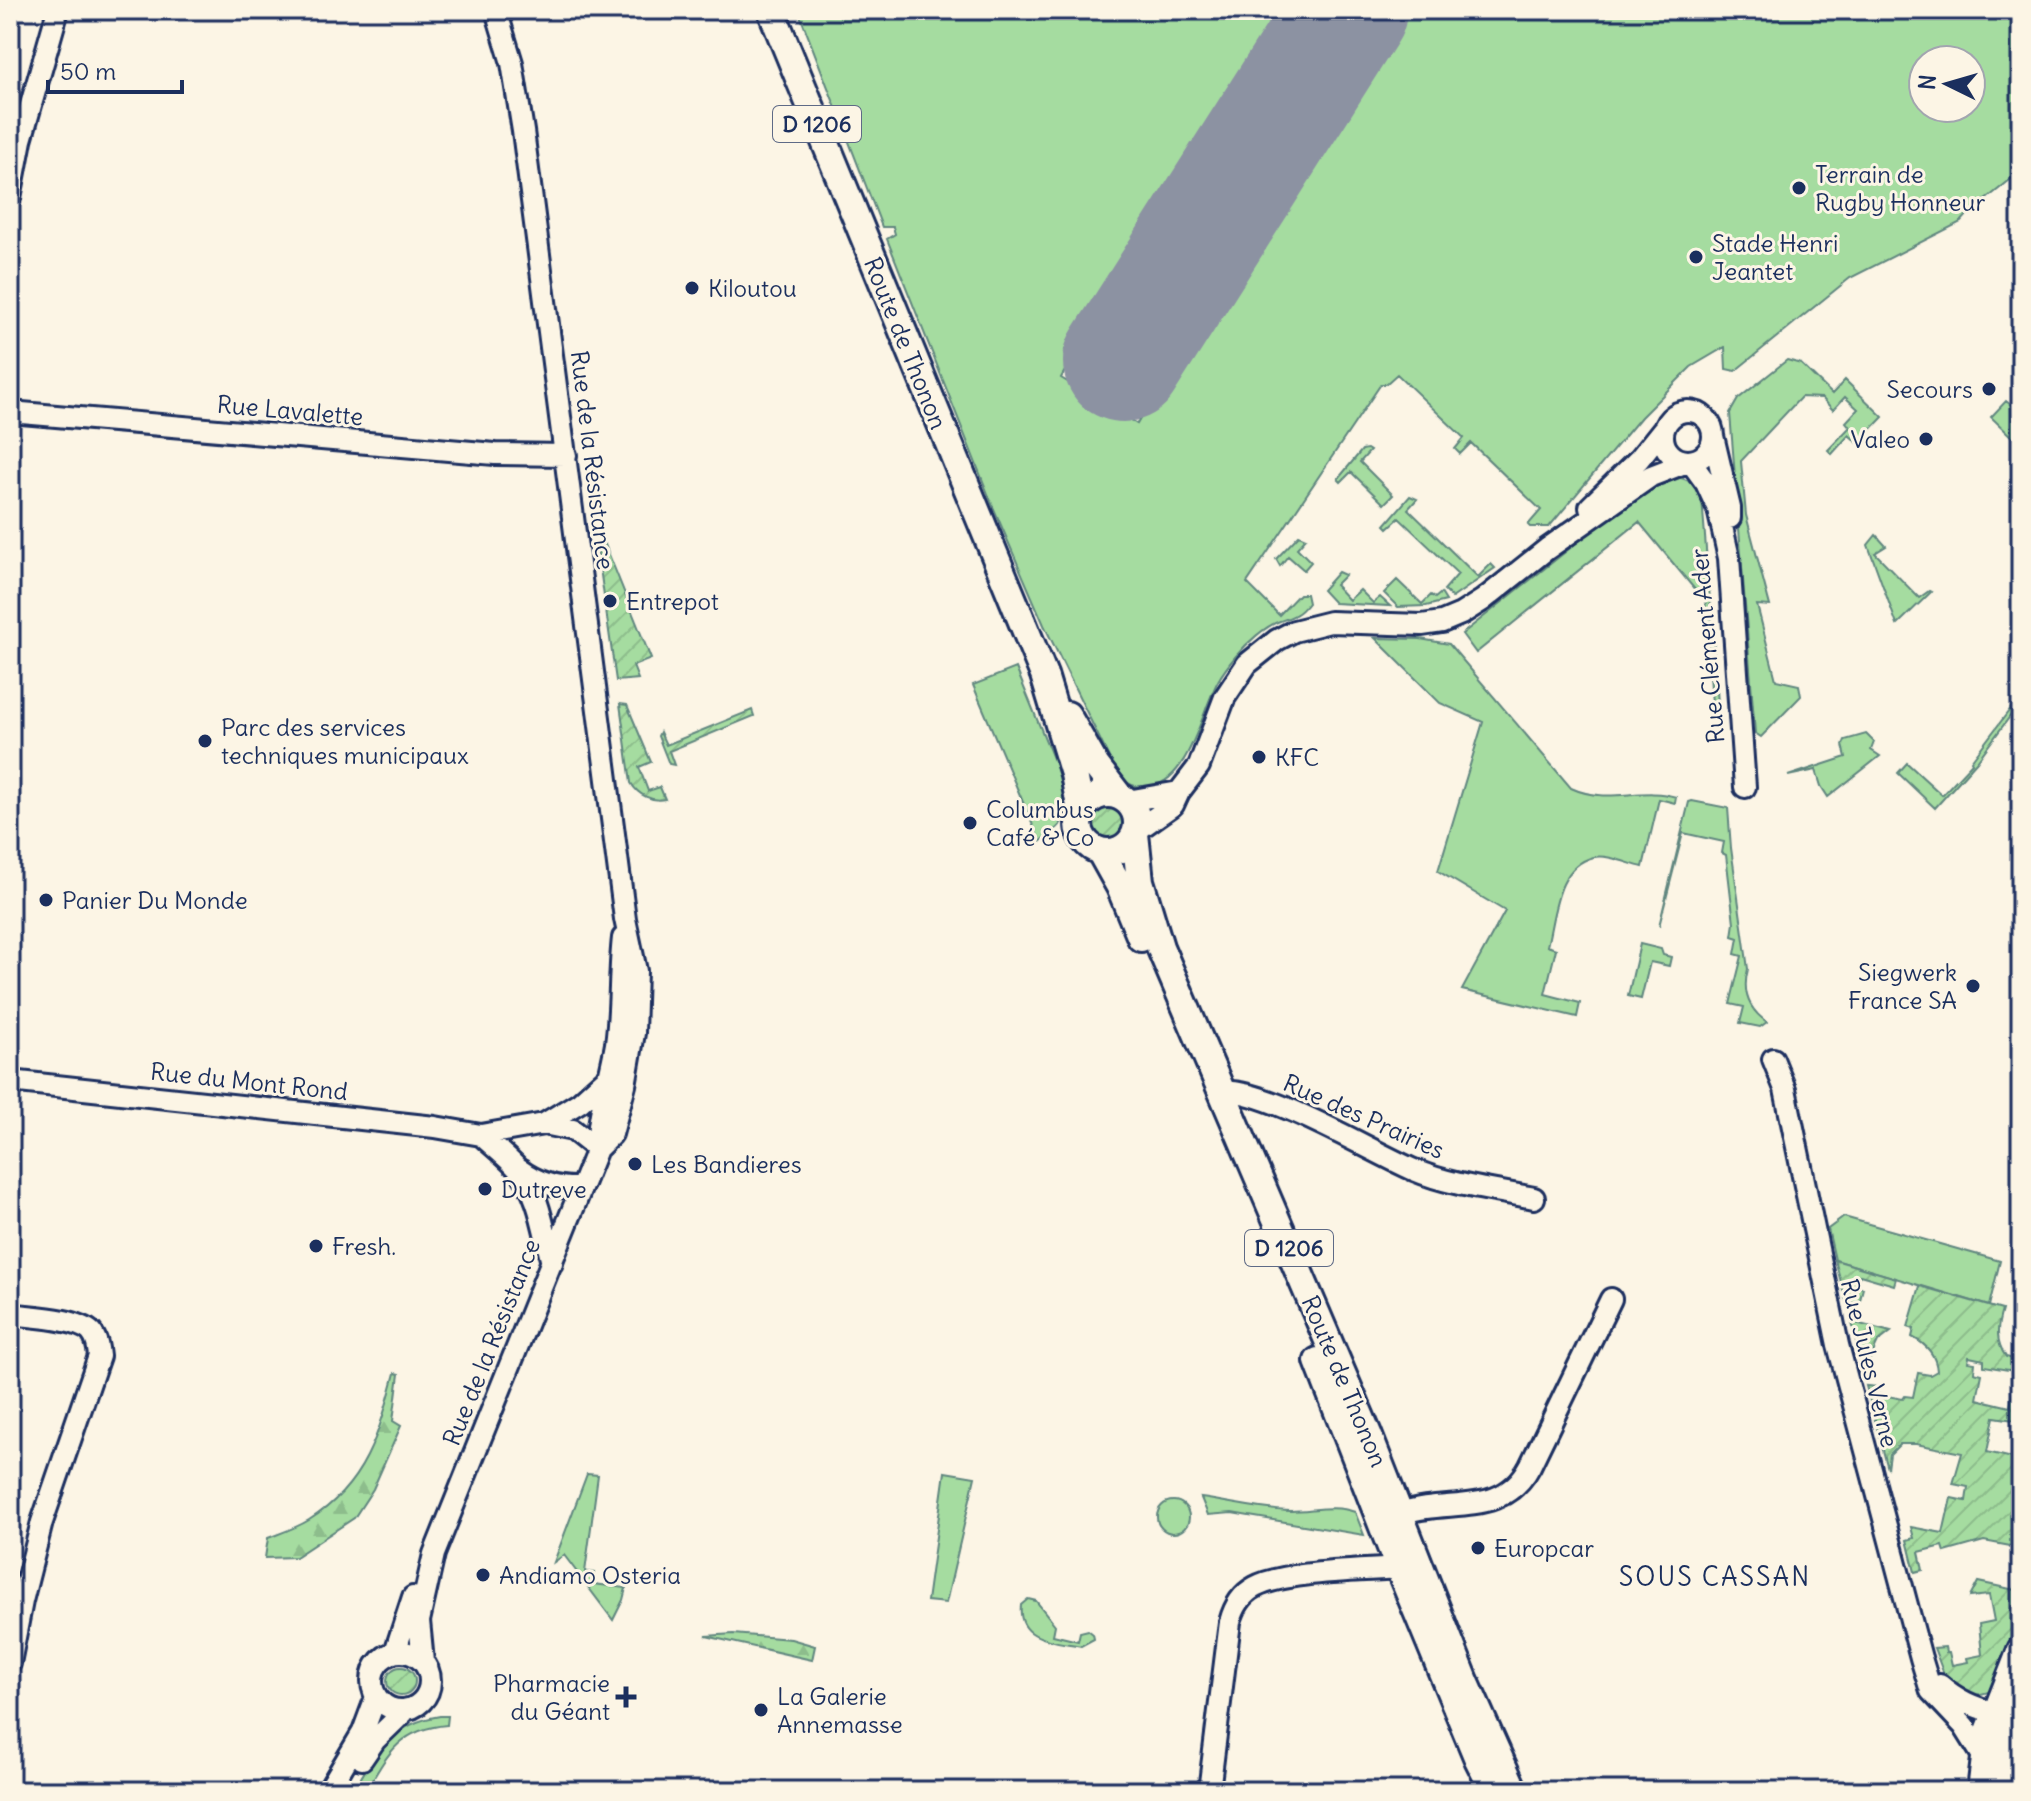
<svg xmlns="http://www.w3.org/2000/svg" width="2031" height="1801" viewBox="0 0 2031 1801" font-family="Delius,sans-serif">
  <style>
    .grass { fill: #a5dca0; stroke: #60867f; stroke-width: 2; fill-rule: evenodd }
    .forest { fill: url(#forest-firs); stroke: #60867f; stroke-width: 2 }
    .garden { fill: url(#garden-furrows); stroke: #60867f; stroke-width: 2 }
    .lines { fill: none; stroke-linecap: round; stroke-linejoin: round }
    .runway { stroke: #8c92a2; stroke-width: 120 }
    .minor-casing { stroke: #1b2f5e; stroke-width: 26 }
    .major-casing { stroke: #1b2f5e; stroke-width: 32 }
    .minor { stroke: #fcf5e5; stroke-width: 20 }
    .major { stroke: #fcf5e5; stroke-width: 26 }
    .poi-dot { fill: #1b2f5e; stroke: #fcf5e5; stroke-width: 3 }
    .labels { text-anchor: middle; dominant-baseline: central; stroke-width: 6; stroke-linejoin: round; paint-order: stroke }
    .shield { fill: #fcf5e5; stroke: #5e6a86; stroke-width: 2 }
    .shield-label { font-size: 22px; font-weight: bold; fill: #1b2f5e }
    .poi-label { font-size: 24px; fill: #1b2f5e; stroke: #fcf5e5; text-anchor: start }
    .street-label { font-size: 24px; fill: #1b2f5e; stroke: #fcf5e5 }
    .neighbourhood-label { font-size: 26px; letter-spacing: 2px; fill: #1b2f5e; stroke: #fcf5e5 }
  </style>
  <defs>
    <pattern id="forest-firs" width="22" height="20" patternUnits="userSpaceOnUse" patternTransform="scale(2)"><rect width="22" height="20" fill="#a5dca0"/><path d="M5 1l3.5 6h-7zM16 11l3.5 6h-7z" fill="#8dbd8c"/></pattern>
    <pattern id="garden-furrows" width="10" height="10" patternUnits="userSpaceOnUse" patternTransform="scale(2)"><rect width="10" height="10" fill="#a5dca0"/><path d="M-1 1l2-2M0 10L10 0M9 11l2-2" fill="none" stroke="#8dbd8c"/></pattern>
  </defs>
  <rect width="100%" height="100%" fill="#fcf5e5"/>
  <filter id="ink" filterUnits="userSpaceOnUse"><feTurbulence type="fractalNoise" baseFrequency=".0125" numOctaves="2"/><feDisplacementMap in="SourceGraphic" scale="16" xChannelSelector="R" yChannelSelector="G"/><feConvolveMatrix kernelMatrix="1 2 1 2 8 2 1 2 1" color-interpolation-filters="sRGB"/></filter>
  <g filter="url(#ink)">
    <path class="grass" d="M798 10H1286L1118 267 1124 275C1096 294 1082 321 1065 350L1073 356 1061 378 1137 424 1147 407 1153 410 1409 10H2021V171L1968 214 1961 222 1850 278 1735 371 1726 369 1725 347 1691 367 1641 417 1549 527H1530L1528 525 1541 510 1471 443 1460 454 1455 449 1464 438 1397 374 1386 384H1381L1247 583 1279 615 1299 594H1306L1308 603C1299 615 1292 617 1280 621 1265 626 1246 644 1236 656 1230 663 1223 672 1218 681 1202 710 1189 780 1152 786 1134 789 1128 785 1116 772L1044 625 994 509 887 239 895 234 893 227H882ZM1923 60H1971V108H1923Z
      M1787 360 1801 364 1832 394 1845 380 1883 417 1858 443 1849 435 1832 454 1828 450 1850 427 1846 422 1858 409 1845 397 1833 410 1822 398 1801 397 1741 461 1746 515 1770 606 1757 605 1776 680 1799 685 1801 696 1761 737 1755 733 1730 413 1738 399Z
      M2021 395V432L2014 439 1991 417 2006 401 2011 405Z
      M1367 449 1370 451 1360 462 1393 495 1384 504 1351 472 1341 482 1338 479 1362 450Z
      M1674 477C1689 478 1696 485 1702 498L1718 703 1712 704 1705 596 1696 591 1639 522 1476 653 1462 634 1628 502 1647 488Z
      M1410 496 1417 499 1408 509 1478 577 1491 564 1495 568 1452 598 1444 590 1458 574 1399 518 1388 528 1385 525Z
      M1299 535 1306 538 1297 548 1311 562 1304 570 1288 556 1280 566 1276 559Z
      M1876 535 1886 546 1875 553 1919 598 1929 591 1931 592 1897 625 1868 545Z
      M1338 572 1345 575 1335 585 1349 600 1360 590 1373 603 1380 597 1390 606 1334 603 1322 590Z
      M1397 580 1422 604 1431 595 1435 598 1441 593 1446 601 1426 606 1398 607 1384 593Z
      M1375 638 1420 639 1449 644 1571 788C1608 805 1642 786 1676 797L1675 803 1659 799 1643 867C1629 864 1607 854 1594 857 1556 866 1555 915 1547 946L1556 949 1545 994 1580 1003 1577 1017 1462 990 1505 911 1438 871 1483 722 1440 703Z
      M1016 668 1059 773C1064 787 1069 811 1060 825 1055 831 1046 837 1040 842L973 685Z
      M2021 695V720L2011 715 1977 761 1935 808 1898 773 1907 763 1942 795 1972 763 1971 761Z
      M1866 734 1874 742 1871 750 1880 756 1828 797 1821 786 1816 770 1788 776 1846 757 1843 745 1845 740Z
      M1692 801 1728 808 1731 848 1748 969C1742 991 1748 1009 1767 1022L1760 1027 1740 1023 1744 1007 1730 1004 1742 956 1735 954 1738 938 1732 936 1734 923 1726 855 1722 853 1724 842 1683 833 1659 926 1689 802Z
      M1640 944 1661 949 1663 955 1671 957 1669 966 1650 962 1641 999 1628 996Z
      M1844 1217 2000 1261 1989 1306 1835 1260 1828 1229Z
      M945 1472 975 1477 946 1603 927 1601Z
      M587 1474 598 1475 585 1572 594 1573V1584L626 1588 623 1600 613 1620 564 1555 554 1562Z
      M1201 1498C1230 1502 1262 1510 1291 1511 1313 1511 1333 1504 1355 1512L1364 1535 1249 1516 1232 1513 1208 1515Z
      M1157 1517a16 16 0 1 1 32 0a16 16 0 1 1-32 0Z
      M1028 1599 1036 1601 1055 1625 1053 1635 1078 1641 1080 1632 1088 1630 1093 1634 1094 1639 1081 1646C1055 1641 1017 1641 1021 1605Z
      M440 1716H448L447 1725C400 1729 388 1753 366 1791H353C376 1752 393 1723 440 1716Z"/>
    <path class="forest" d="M395 1373 399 1374 393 1421 401 1426 373 1489 354 1518 295 1557 265 1558 268 1538C281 1533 296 1528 309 1520 365 1485 379 1434 395 1373Z
      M733 1634 791 1639 815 1646 812 1660 706 1636Z"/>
    <path class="garden" d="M604 542 651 659 633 666 638 679 616 681 597 547Z
      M620 704 627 705 651 762 639 767 648 791 660 787 665 799C652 802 638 795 631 783Z
      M752 710 754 716 669 751 674 765 669 764 658 736 660 732 666 745Z
      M1092 823a16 16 0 1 1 32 0a16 16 0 1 1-32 0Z
      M1835 1260 1896 1278 1894 1285 1860 1275 1856 1286 1863 1288 1859 1304 1846 1301Z
      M1920 1286 2002 1310C1997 1327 1995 1341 2006 1357L2021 1361V1372L1984 1366V1360L1969 1357 1968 1362 1975 1363 1974 1372 1982 1374 1977 1399 2010 1407 2014 1385 2021 1386V1421L1994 1417 1987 1452 2021 1460V1548L1984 1541 1945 1552 1943 1546 1919 1552 1923 1570 1915 1572 1907 1540 1914 1538 1911 1527 1943 1533 1951 1498 1966 1501 1968 1487 1953 1484 1962 1453 1916 1444H1900L1890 1454 1888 1469 1866 1386 1877 1387 1876 1394 1903 1399 1905 1396 1913 1397 1918 1373 1930 1375 1937 1371C1936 1355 1926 1344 1912 1337L1914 1329 1908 1327Z
      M1852 1322 1891 1332 1878 1342 1863 1374Z
      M2019 1570 2021 1571V1612L1999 1676 1989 1692 1973 1696 1947 1682 1934 1648 1945 1647 1946 1652H1949L1952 1665 1968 1662 1967 1658 1982 1655 1979 1624 1994 1621 1989 1595 1970 1597 1978 1582 2015 1590Z
      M387 1681a14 14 0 1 1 28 0a14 14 0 1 1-28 0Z"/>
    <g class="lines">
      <path class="runway" d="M1123 362 1347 10"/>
      <g class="minor-casing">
        <path id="minor" d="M496 10 512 63 523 131 625 919 636 971 634 1033 625 1085 612 1134 597 1149
          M10 198 21 140 58 10
          M1663 436a25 25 0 1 1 50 0a25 25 0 1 1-50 0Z
          M10 412 495 454 566 455
          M1713 436 1730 508V518
          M1590 507 1639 459 1663 429
          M1127 801 1179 792
          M1136 831 1173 805 1179 792 1199 766 1225 697 1247 664 1277 640 1294 631 1330 622 1422 625 1442 622 1461 614 1483 600 1547 549 1651 476 1690 461 1706 483 1718 509 1729 558 1745 787
          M1773 1059 1785 1089 1838 1345 1921 1658 1931 1691 1964 1726 1984 1758
          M10 1081 435 1127 481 1135 544 1124 580 1102 611 1074
          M1222 1092C1262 1086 1372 1152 1414 1170 1452 1186 1495 1190 1534 1198
          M544 1124 573 1130 597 1149
          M481 1135C493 1146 507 1157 518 1169 540 1193 544 1233 552 1263
          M520 1170C539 1184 558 1189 581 1188
          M10 1314C30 1317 77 1318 91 1332 97 1339 98 1347 99 1356L42 1522 22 1601 10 1663
          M1401 1514C1448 1497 1502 1519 1530 1466L1611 1299
          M372 1681a29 29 0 1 1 58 0a29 29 0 1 1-58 0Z
          M395 1652 413 1597
          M423 1662 419 1621 434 1554 597 1149C598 1113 610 1079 616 1044 621 1009 619 973 623 938
          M1940 1685C1957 1700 1973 1707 1996 1713L2000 1725
          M362 1759 375 1740 407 1709
          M328 1791 363 1732 376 1697
          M1209 1791 1230 1622C1234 1607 1242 1594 1255 1587 1284 1571 1364 1571 1399 1568"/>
      </g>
      <g class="major-casing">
        <path id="major" d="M771 10 1044 675 1074 774 1081 812
          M1067 715 1096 766 1119 796
          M1079 823a29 29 0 1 1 58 0a29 29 0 1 1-58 0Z
          M1135 834 1140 881 1160 947 1368 1434 1465 1681 1514 1791
          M1100 851 1120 887 1141 938
          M1318 1361 1399 1568 1478 1759 1494 1791
          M1981 1791 1988 1734 2021 1650
          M1999 1791 2004 1754 2021 1701"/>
      </g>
      <use href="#minor" class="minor"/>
      <use href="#major" class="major"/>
    </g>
  </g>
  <g class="poi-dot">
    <circle cx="1799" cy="188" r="8"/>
    <circle cx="1696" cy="257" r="8"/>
    <circle cx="692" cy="288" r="8"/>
    <circle cx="1989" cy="389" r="8"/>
    <circle cx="1926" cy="439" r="8"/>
    <circle cx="610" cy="601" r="8"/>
    <circle cx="205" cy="741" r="8"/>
    <circle cx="1259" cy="757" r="8"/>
    <circle cx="970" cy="823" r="8"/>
    <circle cx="46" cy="900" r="8"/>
    <circle cx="1973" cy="986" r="8"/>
    <circle cx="635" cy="1164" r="8"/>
    <circle cx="485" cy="1189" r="8"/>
    <circle cx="316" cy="1246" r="8"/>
    <circle cx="1478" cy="1548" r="8"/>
    <circle cx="483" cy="1575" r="8"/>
    <path d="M622 1685h8v8h8v8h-8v8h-8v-8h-8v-8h8z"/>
    <circle cx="761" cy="1710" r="8"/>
  </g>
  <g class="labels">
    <g class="shield">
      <rect x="773" y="106" width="88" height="36" rx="6"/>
      <rect x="1245" y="1230" width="88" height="36" rx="6"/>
    </g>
    <g class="shield-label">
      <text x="817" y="124">D 1206</text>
      <text x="1289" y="1248">D 1206</text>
    </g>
    <g class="poi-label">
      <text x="1815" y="174">Terrain de<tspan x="1815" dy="28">Rugby Honneur</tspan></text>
      <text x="1712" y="243">Stade Henri<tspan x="1712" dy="28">Jeantet</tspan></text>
      <text x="708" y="288">Kiloutou</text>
      <text x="1973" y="389" text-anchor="end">Secours</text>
      <text x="1910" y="439" text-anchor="end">Valeo</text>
      <text x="626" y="601">Entrepot</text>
      <text x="221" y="727">Parc des services<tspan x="221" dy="28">techniques municipaux</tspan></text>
      <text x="1275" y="757">KFC</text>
      <text x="986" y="809">Columbus<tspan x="986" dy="28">Café &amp; Co</tspan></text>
      <text x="62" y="900">Panier Du Monde</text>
      <text x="1957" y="972" text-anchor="end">Siegwerk<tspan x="1957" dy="28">France SA</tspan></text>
      <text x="651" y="1164">Les Bandieres</text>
      <text x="501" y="1189">Dutreve</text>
      <text x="332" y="1246">Fresh.</text>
      <text x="1494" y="1548">Europcar</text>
      <text x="499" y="1575">Andiamo Osteria</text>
      <text x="610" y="1683" text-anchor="end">Pharmacie<tspan x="610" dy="28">du Géant</tspan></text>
      <text x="777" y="1696">La Galerie<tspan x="777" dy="28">Annemasse</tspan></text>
    </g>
    <g class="street-label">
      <text transform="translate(906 343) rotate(68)">Route de Thonon</text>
      <text transform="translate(290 410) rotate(5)">Rue Lavalette</text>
      <text transform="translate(593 460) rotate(83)">Rue de la Résistance</text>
      <text transform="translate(1707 646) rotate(-95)">Rue Clément Ader</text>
      <text transform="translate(249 1081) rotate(6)">Rue du Mont Rond</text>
      <text transform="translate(1364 1116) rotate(24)">Rue des Prairies</text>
      <text transform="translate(491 1342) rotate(-68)">Rue de la Résistance</text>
      <text transform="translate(1870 1363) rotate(76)">Rue Jules Verne</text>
      <text transform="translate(1345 1381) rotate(67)">Route de Thonon</text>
    </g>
    <g class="neighbourhood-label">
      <text x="1715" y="1576">SOUS CASSAN</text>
    </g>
  </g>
  <rect width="2031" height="1801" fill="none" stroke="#fcf5e5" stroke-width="40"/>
  <rect x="20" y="20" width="1991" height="1761" fill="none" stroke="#1b2f5e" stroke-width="3" filter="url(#ink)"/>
  <g transform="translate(1947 84) rotate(275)"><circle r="38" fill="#fcf5e5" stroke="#a2a6af" stroke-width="2"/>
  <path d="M0-6L14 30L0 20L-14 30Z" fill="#1b2f5e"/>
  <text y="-12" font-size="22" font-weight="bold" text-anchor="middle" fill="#1b2f5e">N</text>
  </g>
  <path d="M48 80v12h134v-12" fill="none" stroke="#1b2f5e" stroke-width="4"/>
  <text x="60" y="80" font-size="24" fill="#1b2f5e" stroke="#fcf5e5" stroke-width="6" paint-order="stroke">50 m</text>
</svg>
